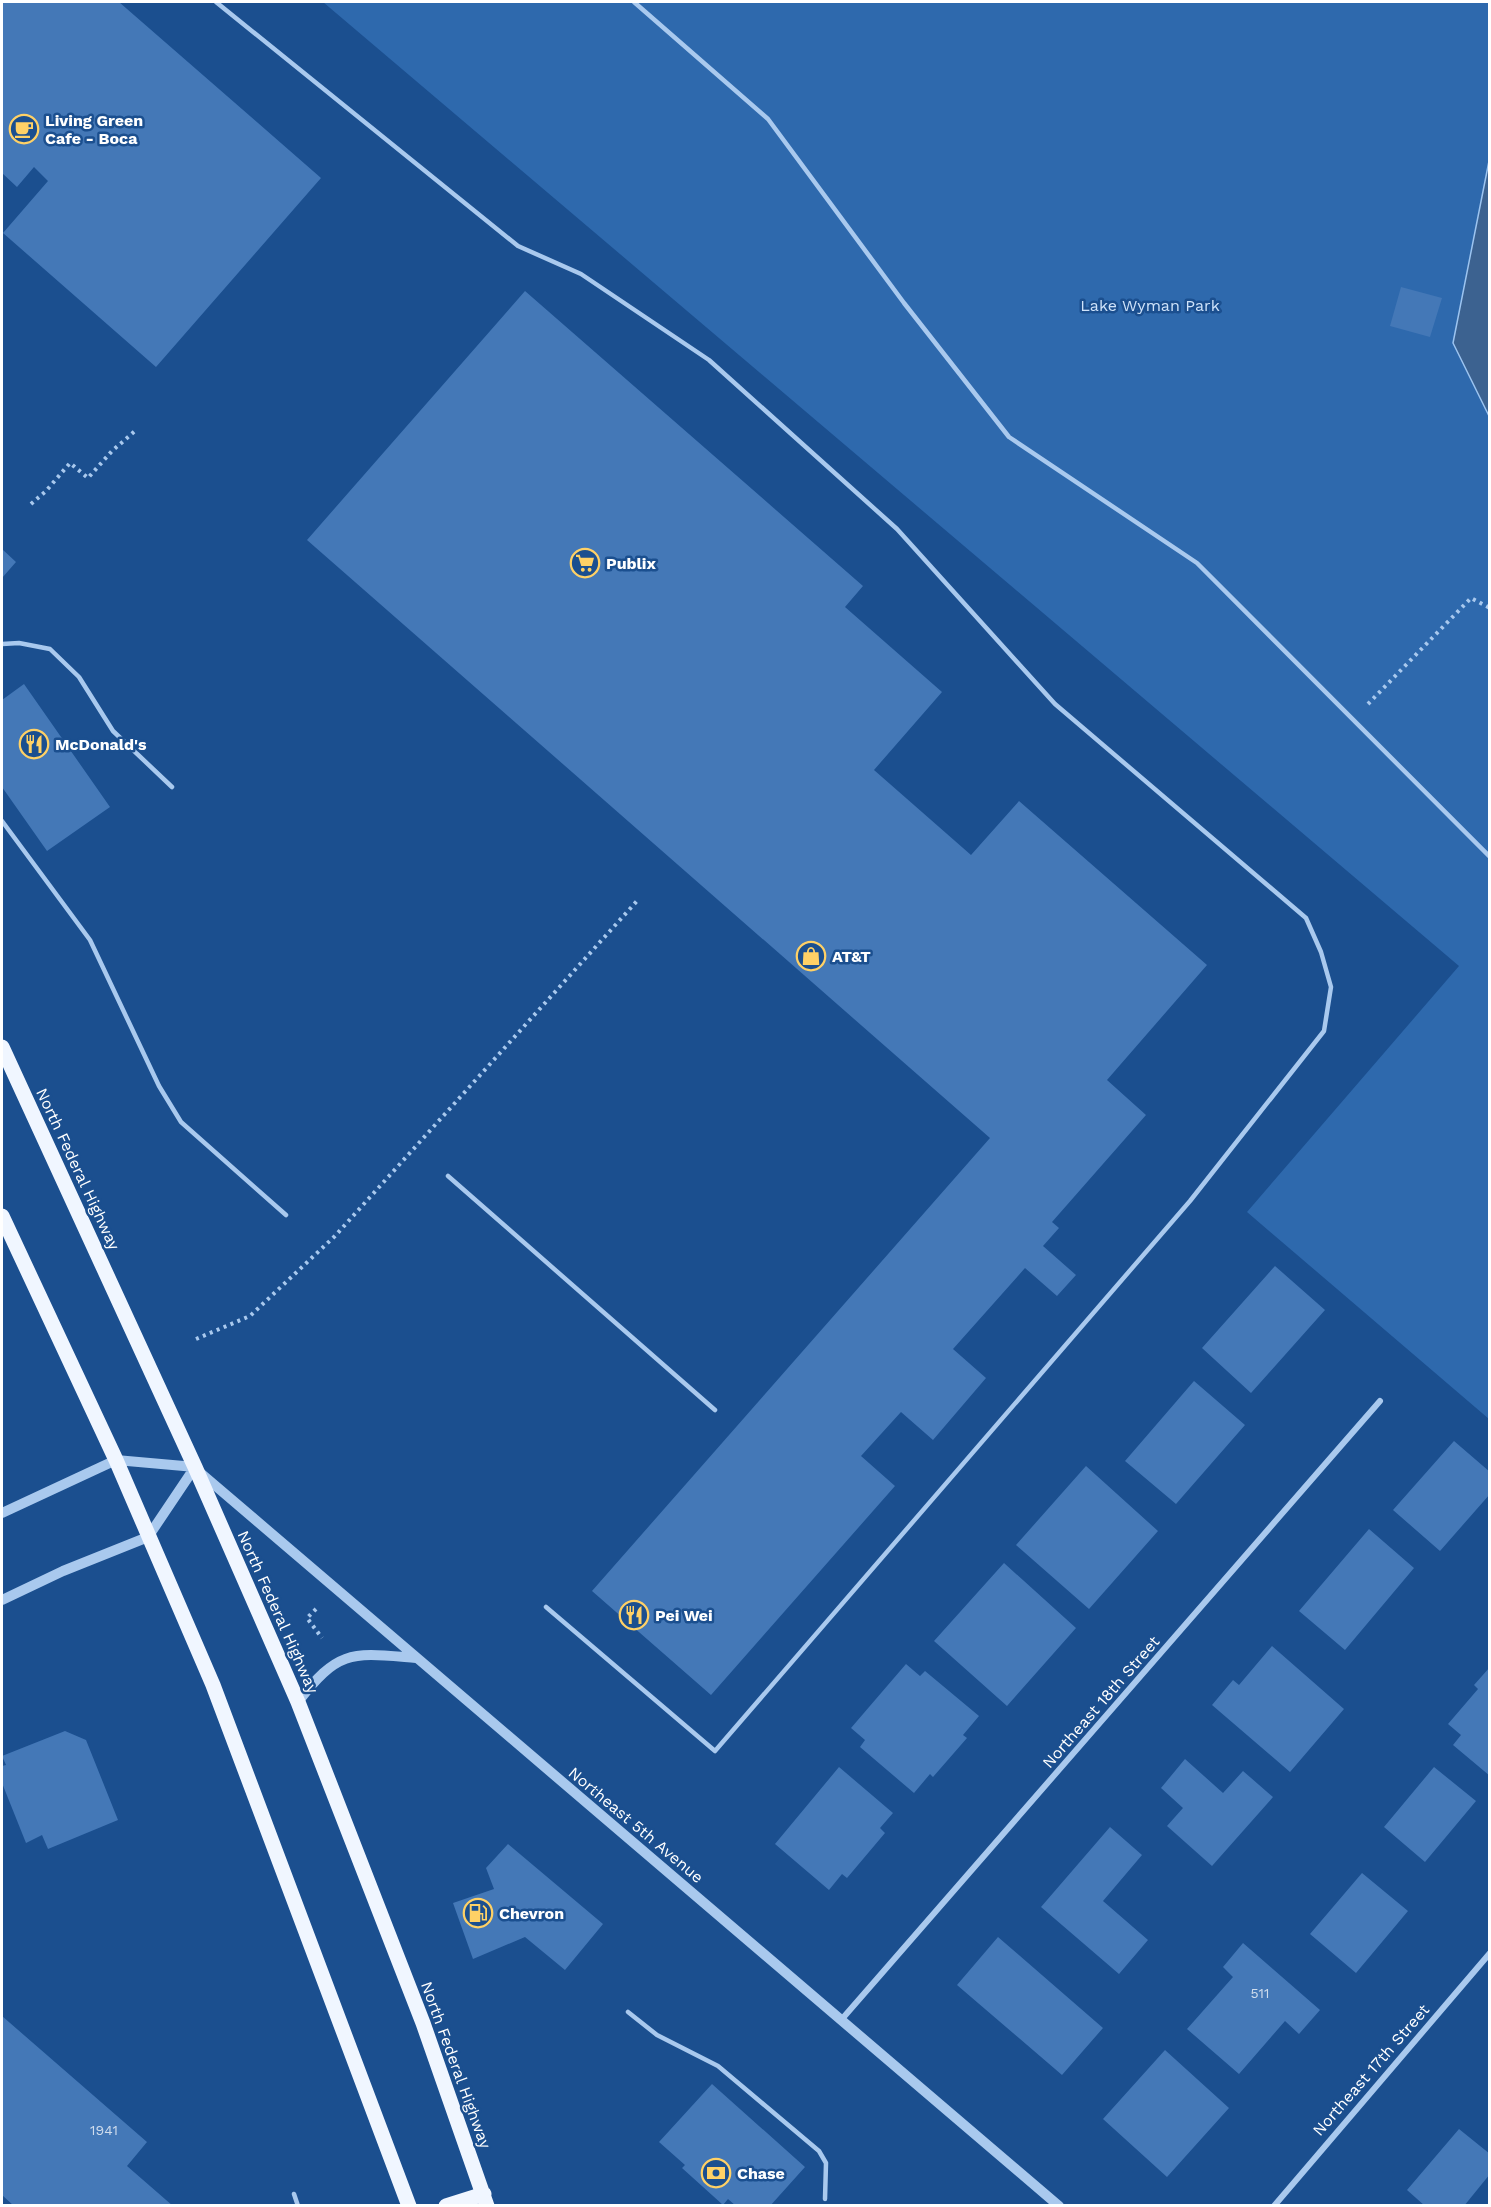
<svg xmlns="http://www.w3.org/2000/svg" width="1491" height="2207" viewBox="0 0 1491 2207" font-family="'Work Sans',sans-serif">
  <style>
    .green { fill: #2e69ad }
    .water { fill: #3c6290; stroke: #9cc4f0; stroke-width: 1.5 }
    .building { fill: #4478b7 }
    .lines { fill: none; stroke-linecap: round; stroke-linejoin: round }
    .path { stroke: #a9c9ee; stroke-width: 4; stroke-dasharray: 3 4.5; stroke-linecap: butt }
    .service { stroke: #a9c9ee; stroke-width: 4.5 }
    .minor { stroke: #a9c9ee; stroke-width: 6 }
    .tertiary { stroke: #a9c9ee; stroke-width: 10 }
    .primary { stroke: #f0f6ff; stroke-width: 15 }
    .labels { text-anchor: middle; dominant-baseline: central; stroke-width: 5; stroke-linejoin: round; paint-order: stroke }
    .number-label { font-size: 14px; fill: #d0dded }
    .poi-label { font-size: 16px; font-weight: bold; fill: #fff; stroke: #1b4f8f; text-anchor: start }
    .park-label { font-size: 16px; fill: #cfe3fa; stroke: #1b4f8f }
    .street-label { font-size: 16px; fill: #fff; stroke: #1b4f8f }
  </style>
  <rect width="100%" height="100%" fill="#1b4f8f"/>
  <path class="green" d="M323 2H1489V161L1453 343 1490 416 1489 1419 1247 1212 1459 966Z"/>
  <path class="water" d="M1489 161V416L1453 343Z"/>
  <path class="building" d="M2 2H119L321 178 156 367 3 233 48 181 34 167 17 187 2 173Z
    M1401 287 1442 298 1430 337 1390 326Z
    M525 291 863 586 845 607 942 692 874 770 971 855 1019 801 1207 965 1107 1080 1146 1115 1052 1222 1059 1228 1043 1246 1076 1275 1057 1296 1025 1268 953 1349 986 1378 933 1440 901 1412 861 1456 895 1486 711 1695 592 1591 990 1138 307 540Z
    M2 549 16 562 2 578Z
    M24 684 110 807 47 851 2 787V700Z
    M1275 1266 1325 1310 1251 1393 1202 1348Z
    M1194 1381 1245 1425 1176 1504 1125 1461Z
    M1454 1441 1490 1472V1494L1440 1551 1393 1510Z
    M1086 1466 1158 1531 1089 1609 1016 1545Z
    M1369 1529 1414 1568 1345 1650 1299 1611Z
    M1004 1563 1076 1628 1007 1706 934 1641Z
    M1272 1646 1344 1709 1290 1772 1212 1705 1233 1680 1239 1685Z
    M906 1664 920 1676 925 1671 979 1716 963 1735 967 1738 933 1777 930 1774 914 1793 860 1747 865 1740 851 1728Z
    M1490 1667V1776L1453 1745 1461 1735 1448 1724 1478 1689 1474 1685Z
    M65 1731 86 1740 118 1820 48 1849 42 1835 26 1843 2 1783V1766L6 1765 2 1756Z
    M1185 1759 1223 1793 1243 1771 1273 1797 1212 1866 1167 1826 1183 1808 1161 1788Z
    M839 1767 893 1813 880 1828 885 1833 847 1878 842 1874 829 1890 775 1844Z
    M1434 1767 1476 1801 1425 1862 1384 1827Z
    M1110 1827 1142 1855 1103 1901 1148 1940 1119 1974 1041 1907Z
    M508 1844 603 1924 565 1970 525 1937 473 1959 453 1903 494 1889 486 1868Z
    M1362 1873 1408 1911 1356 1973 1310 1934Z
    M998 1937 1103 2028 1062 2075 957 1985Z
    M1243 1943 1320 2010 1299 2034 1285 2021 1239 2074 1187 2029 1233 1977 1223 1967Z
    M2 2016 147 2142 127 2166 173 2206H14L2 2195Z
    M1165 2050 1229 2108 1167 2177 1103 2119Z
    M712 2084 805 2167 770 2206H736L728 2199 723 2205 682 2168 685 2165 659 2142Z
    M1459 2129 1490 2154V2174L1464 2206H1425L1407 2190Z"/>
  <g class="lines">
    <path class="path" d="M31 504 46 491 70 463 88 478 112 451 135 431
      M1368 704 1471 598 1490 608
      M196 1339 250 1316 335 1236 637 901
      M316 1609 307 1618 322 1638"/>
    <path class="service" d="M216 2 518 246 581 274 709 360 897 529 1055 704 1306 918 1321 952 1331 987 1324 1031 1190 1201 715 1751 546 1607
      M634 2 768 119 904 303 1009 437 1197 563 1490 857
      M2 644 19 643 50 649 79 677 113 731 172 787
      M2 821 90 940 159 1086 181 1122 286 1215
      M448 1176 715 1410
      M628 2012 657 2035 718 2066 819 2151 826 2163 825 2199
      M294 2194 298 2206"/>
    <path class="minor" d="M842 2019 1380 1401
      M1274 2206 1490 1953"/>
    <path class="tertiary" d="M197 1470 1059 2206
      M2 1513 116 1460 195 1467
      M2 1600 63 1571 148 1537 195 1467
      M298 1702C339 1648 353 1653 416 1658"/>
    <path class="primary" d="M2 1047 195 1467 298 1702 423 2023 487 2206
      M2 1216 116 1460 213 1685 409 2206
      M446 2206 484 2194"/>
  </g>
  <defs>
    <g id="cafe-ring" transform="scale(1.5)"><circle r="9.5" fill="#1b4f8f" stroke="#ffd166" stroke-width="1.5"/><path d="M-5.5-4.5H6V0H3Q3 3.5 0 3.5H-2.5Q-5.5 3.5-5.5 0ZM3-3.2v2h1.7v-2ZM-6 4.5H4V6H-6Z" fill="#ffd166"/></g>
    <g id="supermarket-ring" transform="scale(1.5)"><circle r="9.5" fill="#1b4f8f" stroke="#ffd166" stroke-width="1.5"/><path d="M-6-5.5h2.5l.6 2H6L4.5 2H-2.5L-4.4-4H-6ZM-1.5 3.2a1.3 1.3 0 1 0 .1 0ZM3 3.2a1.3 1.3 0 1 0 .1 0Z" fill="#ffd166"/></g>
    <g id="restaurant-ring" transform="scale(1.5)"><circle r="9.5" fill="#1b4f8f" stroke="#ffd166" stroke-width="1.5"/><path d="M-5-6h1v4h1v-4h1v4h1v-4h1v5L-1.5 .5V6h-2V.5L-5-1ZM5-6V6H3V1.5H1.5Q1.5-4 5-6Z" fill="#ffd166"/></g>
    <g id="shop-ring" transform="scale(1.5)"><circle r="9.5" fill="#1b4f8f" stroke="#ffd166" stroke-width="1.5"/><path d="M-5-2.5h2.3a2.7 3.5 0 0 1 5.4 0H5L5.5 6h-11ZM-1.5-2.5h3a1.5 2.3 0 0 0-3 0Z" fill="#ffd166"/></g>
    <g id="fuel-ring" transform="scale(1.5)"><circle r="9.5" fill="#1b4f8f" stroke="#ffd166" stroke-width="1.5"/><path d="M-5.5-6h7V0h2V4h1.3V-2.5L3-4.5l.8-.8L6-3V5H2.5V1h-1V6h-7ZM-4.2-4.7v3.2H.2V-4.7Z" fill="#ffd166"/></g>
    <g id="bank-ring" transform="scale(1.5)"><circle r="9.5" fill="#1b4f8f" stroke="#ffd166" stroke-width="1.5"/><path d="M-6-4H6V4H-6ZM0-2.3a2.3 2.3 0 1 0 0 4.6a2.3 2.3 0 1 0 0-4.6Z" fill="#ffd166"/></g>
  </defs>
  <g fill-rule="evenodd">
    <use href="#cafe-ring" x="24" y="129"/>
    <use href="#supermarket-ring" x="585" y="563"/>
    <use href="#restaurant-ring" x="34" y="744"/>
    <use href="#shop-ring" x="811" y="956"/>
    <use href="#restaurant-ring" x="634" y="1615"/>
    <use href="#fuel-ring" x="478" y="1913"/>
    <use href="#bank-ring" x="716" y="2173"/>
  </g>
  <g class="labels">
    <g class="number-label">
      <text x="1260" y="1993">511</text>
      <text x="104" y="2130">1941</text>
    </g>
    <g class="poi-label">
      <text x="45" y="120">Living Green<tspan x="45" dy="18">Cafe - Boca</tspan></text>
      <text x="606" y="563">Publix</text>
      <text x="55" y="744">McDonald's</text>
      <text x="832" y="956">AT&amp;T</text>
      <text x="655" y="1615">Pei Wei</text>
      <text x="499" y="1913">Chevron</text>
      <text x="737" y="2173">Chase</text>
    </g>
    <g class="park-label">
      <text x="1150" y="305">Lake Wyman Park</text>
    </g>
    <g class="street-label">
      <text transform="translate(78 1169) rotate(65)">North Federal Highway</text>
      <text transform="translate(278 1612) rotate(66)">North Federal Highway</text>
      <text transform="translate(1101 1702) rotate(-49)">Northeast 18th Street</text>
      <text transform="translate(636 1825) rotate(40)">Northeast 5th Avenue</text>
      <text transform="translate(456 2065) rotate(70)">North Federal Highway</text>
      <text transform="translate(1371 2070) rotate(-49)">Northeast 17th Street</text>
    </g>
  </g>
  <rect width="1491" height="2207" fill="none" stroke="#ffffff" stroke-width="6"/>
</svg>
